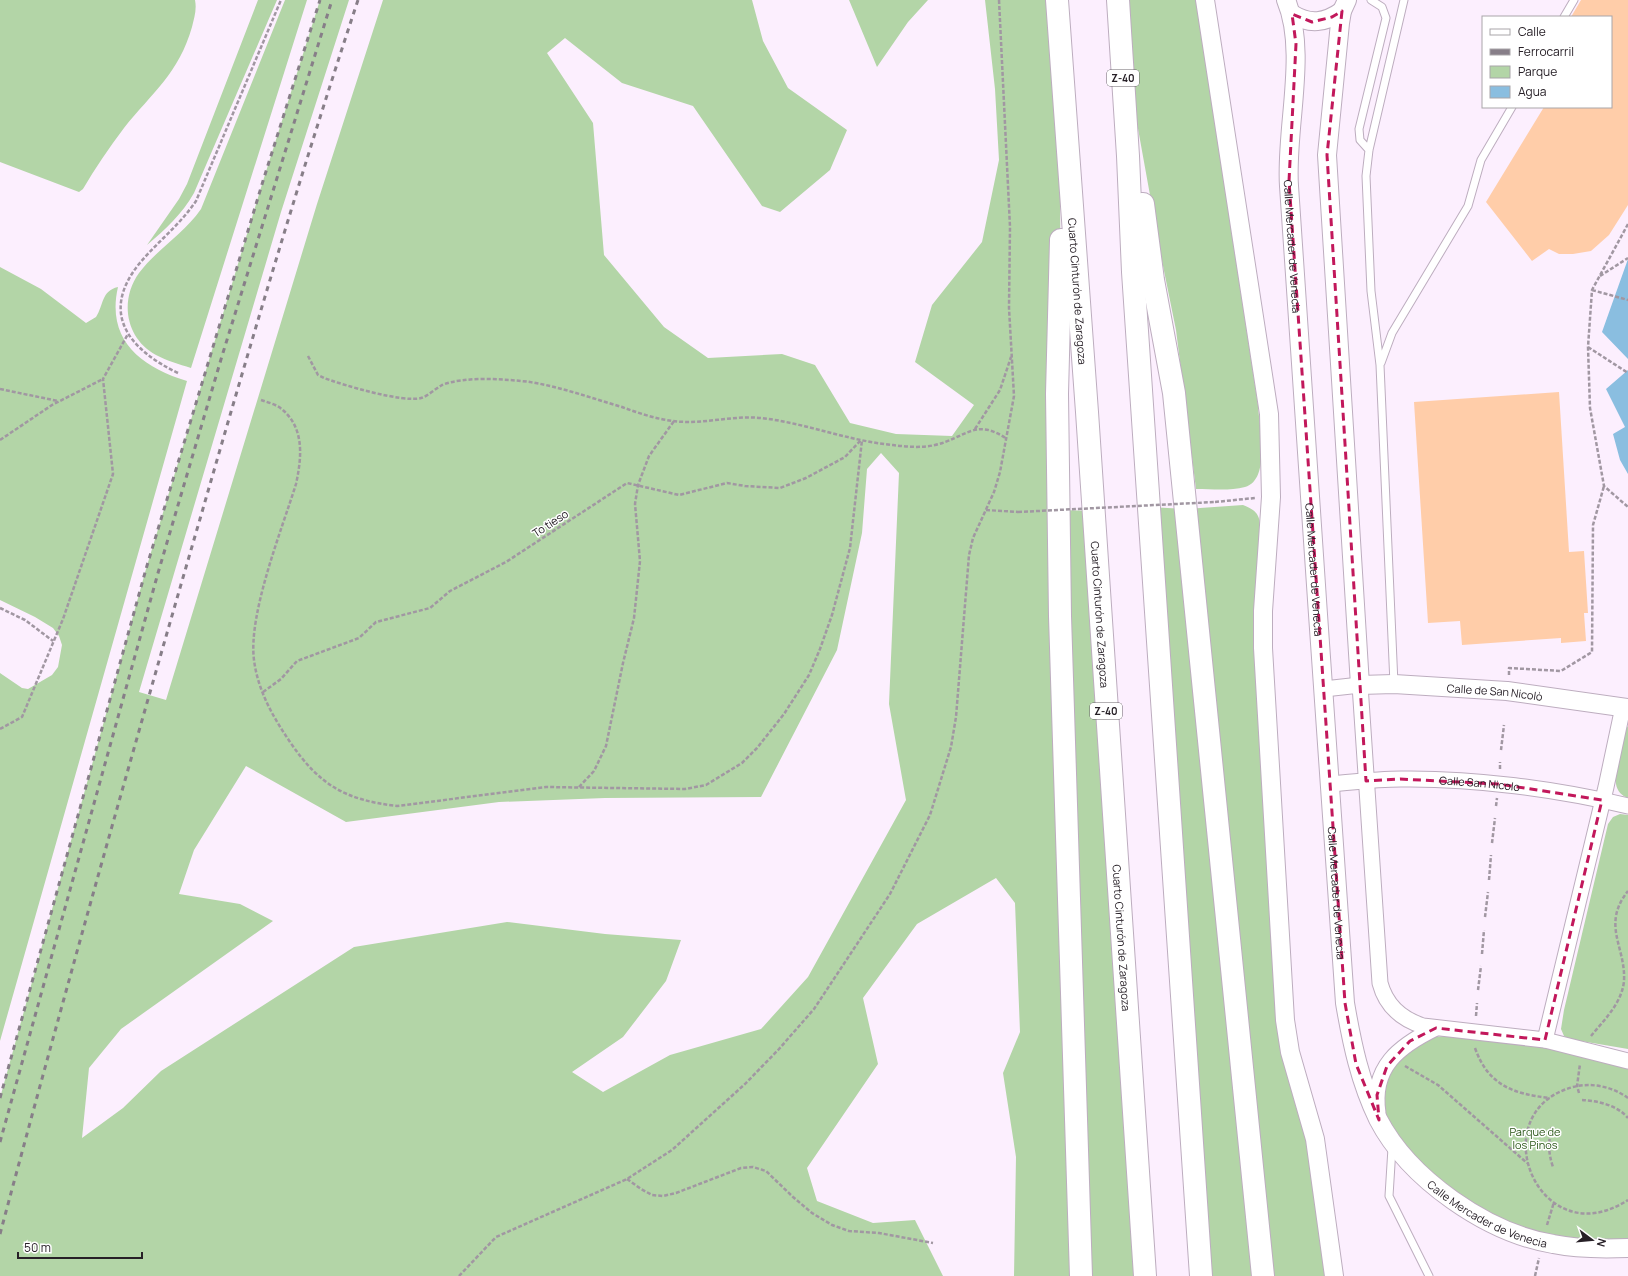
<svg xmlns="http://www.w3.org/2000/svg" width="1628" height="1276" viewBox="0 0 1628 1276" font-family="Manrope,sans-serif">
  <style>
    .green { fill: #b3d5a7; fill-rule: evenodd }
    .water { fill: #8abee0 }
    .building { fill: #ffcda9 }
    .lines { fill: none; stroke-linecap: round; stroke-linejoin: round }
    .service-casing { stroke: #bdadbf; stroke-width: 9 }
    .minor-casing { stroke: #bdadbf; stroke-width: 17 }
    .tertiary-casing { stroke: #bdadbf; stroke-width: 20 }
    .motorway-casing { stroke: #bdadbf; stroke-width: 24 }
    .path { stroke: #a197a2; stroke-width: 2.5; stroke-dasharray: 4 2; stroke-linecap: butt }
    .service { stroke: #fff; stroke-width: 7 }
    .minor { stroke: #fff; stroke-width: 15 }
    .tertiary { stroke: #fff; stroke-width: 18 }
    .motorway { stroke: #fff; stroke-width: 22 }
    .rail { stroke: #877e88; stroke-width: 3; stroke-dasharray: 5 5; stroke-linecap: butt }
    .path-bridge { stroke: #a197a2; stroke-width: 2.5; stroke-dasharray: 4 2; stroke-linecap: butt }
    .marked { fill: none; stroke: #c2185b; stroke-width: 3; stroke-dasharray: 8 5; stroke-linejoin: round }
    .labels { text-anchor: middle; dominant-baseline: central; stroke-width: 3; stroke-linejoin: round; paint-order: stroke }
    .shield { fill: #fff; stroke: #686368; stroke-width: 1 }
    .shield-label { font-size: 10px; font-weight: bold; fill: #272027 }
    .street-label { font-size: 11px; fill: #272027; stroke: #fff }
    .park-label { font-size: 11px; fill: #295516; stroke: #fff }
  </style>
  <rect width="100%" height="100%" fill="#fceffe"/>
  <path class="green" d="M0 0H195C197 10 194 18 192 27 179 73 152 93 124 128 109 148 95 168 83 189L79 192 0 162Z
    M258 0H277L194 193C182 214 165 230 147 245L179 199 187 184Z
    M285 0H307L191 368C179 364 167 361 156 355 126 339 119 301 139 273 157 249 183 235 201 209Z
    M320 0H349L281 212 139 692 166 700 317 204 383 0H752L763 41 788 88 847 130 830 170 780 212 762 206 693 106 622 83 565 38 547 53 593 123 604 255 664 327 708 358 782 354 815 365 850 423 896 434 952 436 974 405 915 362 932 305 982 242 999 160 995 89 985 0H1057L1067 145 1060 199 1063 510 1093 511 1145 1276H1014L1016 1157 1003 1073 1020 1032 1015 903 996 878 917 924 863 998 878 1064 807 1168 817 1201 873 1223 915 1220 943 1276H0V1098L146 569 263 181ZM881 453 899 473 889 704 906 800 808 977 761 1029 670 1055 603 1092 572 1072 623 1037 666 981 681 940 605 934 507 922 354 947 161 1071 123 1108 82 1138 89 1068 121 1029 273 921 240 904 179 894 194 850 246 766 346 822 499 802 605 798 761 797 837 650 862 533 867 469Z
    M849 0H928L908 22 877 67Z
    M1118 0H1196L1258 405C1259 426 1271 480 1245 487 1230 491 1212 489 1196 489L1176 330 1161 256 1120 29Z
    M0 267 41 289 86 323 96 317C104 305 101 291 118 287 106 339 140 367 187 381L0 1041V673L22 688 28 689 52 675 58 667 62 645 59 636 53 628 35 617 0 600Z
    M1243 505C1260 512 1259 516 1261 532L1298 1079 1328 1276H1201L1149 507 1186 509Z
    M1628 726V798C1622 796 1617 791 1616 784 1614 774 1622 734 1628 726Z
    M1620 814 1628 815V1049L1569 1039 1564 1036 1561 1029 1564 1010 1608 824 1613 817Z
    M1444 1036 1549 1048 1628 1068V1242L1581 1241 1521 1229 1467 1204 1415 1158 1388 1121 1382 1100 1389 1068 1427 1038Z"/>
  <path class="water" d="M1628 259V359L1602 332Z
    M1628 370V474L1620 460 1613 434 1625 427 1606 389Z"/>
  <path class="building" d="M1581 0H1628V205L1609 235 1591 251 1573 254H1559L1549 249 1532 261 1486 202 1544 107H1611V17H1571Z
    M1559 392 1569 552 1584 551 1588 613H1584L1586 641 1561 643V638L1462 645 1460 621 1428 623 1414 402Z"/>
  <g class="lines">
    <g class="service-casing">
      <path id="service" d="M1564 17 1574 0
        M1369 150 1360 140 1359 129 1386 18 1382 7 1371 0
        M1381 363 1392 333 1468 206 1481 160 1512 107
        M1394 684 1380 365 1371 291 1366 176 1369 150 1404 0
        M1392 1148 1389 1196 1429 1276"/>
    </g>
    <g class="minor-casing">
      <g id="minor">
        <path d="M1324 689 1360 685 1380 983C1386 1006 1401 1019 1423 1026L1545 1040 1628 1061"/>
        <path id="s1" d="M1330 784C1353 782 1377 779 1401 779 1473 778 1557 789 1628 806"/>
        <path d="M1545 1040 1606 787 1623 707"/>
        <path d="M1378 1113C1371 1067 1399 1046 1436 1028"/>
      </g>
    </g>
    <g class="tertiary-casing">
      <g id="tertiary">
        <path d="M1205 0 1269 414 1271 497 1263 611V648L1285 1020 1290 1052 1315 1139 1334 1276"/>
        <path id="s2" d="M1286 0C1308 52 1285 129 1289 186 1307 458 1326 731 1345 1003 1352 1044 1360 1082 1378 1119 1409 1179 1487 1233 1553 1244 1577 1249 1603 1249 1628 1248"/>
        <path id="s3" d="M1347 0 1342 11 1340 23 1327 155 1360 685 1394 684 1507 691 1628 708"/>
        <path d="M1292 14C1310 25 1325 23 1342 11"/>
      </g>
    </g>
    <g class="motorway-casing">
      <g id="motorway">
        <path id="s4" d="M1057 0 1087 412 1145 1276"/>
        <path d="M1118 0 1128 156 1133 272 1201 1276"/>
        <path d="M1143 204 1153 280 1174 393 1263 1276"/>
        <path d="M1061 240 1057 394 1060 616 1081 1276"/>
      </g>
    </g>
    <path class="path" d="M1628 224 1592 290 1588 347 1590 408 1604 486 1628 507
      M1600 276 1628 258
      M1592 290 1628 300
      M1588 347 1628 373
      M308 356 318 375 324 378C343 385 403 403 421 398 428 396 435 389 442 385 465 376 505 379 530 382 561 387 591 398 622 407 638 413 656 419 673 421 702 425 732 415 761 418 806 423 848 441 893 445 907 447 922 448 935 445 966 438 975 417 1007 439
      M178 373C130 350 99 314 139 264 157 242 180 225 196 201L281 0
      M0 389 58 401
      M261 400C267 402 274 404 279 407 305 426 302 456 296 484 282 529 248 614 254 660 258 691 273 717 290 742 320 786 346 800 397 806L546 787 685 789 706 785 742 763 757 748 784 714 809 675 820 649 832 615 850 548 862 440
      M975 429 1000 390 1011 357
      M0 440 52 405 103 379
      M1215 502 1255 498
      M986 510 1018 512
      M0 608 25 620 53 641
      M1509 675V668L1561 671 1592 652 1593 525 1604 486
      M263 692 281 679 297 661 359 638 376 622 430 608 450 591 506 562 627 483 679 495 727 483 745 486 780 488 806 478 845 457 861 440
      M0 729 22 717 63 619 113 474 103 379 128 334
      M1501 750 1504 725
      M1500 769V762
      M579 787 594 771 606 746 623 663 634 618 640 561 635 504 638 485 649 456 674 421
      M1496 806 1497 798
      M1492 843 1495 818
      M1489 880 1491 855
      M1485 917 1488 892
      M1482 954 1484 930
      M1478 990 1481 966
      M1476 1016 1477 1003
      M1591 1036C1604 1020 1622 1003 1624 981 1626 947 1601 925 1628 891
      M1475 1048C1488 1085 1513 1094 1550 1098
      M1405 1066 1438 1085 1527 1163
      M1579 1093 1577 1086 1580 1064
      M1628 1098C1613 1087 1592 1082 1573 1087 1480 1112 1538 1258 1628 1200
      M1582 1100C1598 1101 1617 1105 1628 1118
      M1552 1127C1548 1142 1548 1152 1553 1167
      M627 1179 641 1189 652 1195 663 1196 676 1193 741 1168 753 1167 766 1171 793 1197 812 1213 832 1225 849 1231 879 1233 933 1243
      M1547 1225 1554 1202
      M459 1276 496 1237 627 1179 672 1150 745 1084 779 1049 814 1009 890 894 930 815 951 747 956 717 969 555 973 538 994 492 1000 472 1014 396 1009 308 1010 227 999 0
      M1535 1276 1539 1258"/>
    <use href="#service" class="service"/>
    <use href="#minor" class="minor"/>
    <use href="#tertiary" class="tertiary"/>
    <use href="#motorway" class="motorway"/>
    <path class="rail" d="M0 1098 146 569 263 181 320 0
      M0 1142 158 573 222 356 332 0
      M0 1234C64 995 131 756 200 519 250 345 301 172 358 0"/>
    <path class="path-bridge" d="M1018 512 1215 502"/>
  </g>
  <path class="marked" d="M1342 11 1327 155 1366 781 1400 779 1498 784 1602 800 1545 1040 1436 1028 1410 1041 1387 1066 1377 1095 1379 1120 1356 1064 1345 1003 1289 181 1296 44 1292 14 1312 22 1332 17Z"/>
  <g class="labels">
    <g class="shield">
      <rect x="1107" y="70" width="32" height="16" rx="3"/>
      <rect x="1090" y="703" width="32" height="16" rx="3"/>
    </g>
    <g class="shield-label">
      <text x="1123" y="78">Z-40</text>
      <text x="1106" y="711">Z-40</text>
    </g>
    <g class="street-label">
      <text stroke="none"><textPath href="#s2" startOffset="248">Calle Mercader de Venecia</textPath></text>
      <text stroke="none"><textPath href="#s4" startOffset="292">Cuarto Cinturón de Zaragoza</textPath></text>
      <text transform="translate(550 523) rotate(-33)">To tieso</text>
      <text stroke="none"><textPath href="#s2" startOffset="572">Calle Mercader de Venecia</textPath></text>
      <text stroke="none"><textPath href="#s4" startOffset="616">Cuarto Cinturón de Zaragoza</textPath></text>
      <text stroke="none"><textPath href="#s3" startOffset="823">Calle de San Nicolò</textPath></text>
      <text stroke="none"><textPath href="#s1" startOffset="150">Calle San Nicolo</textPath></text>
      <text stroke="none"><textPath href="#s2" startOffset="896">Calle Mercader de Venecia</textPath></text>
      <text stroke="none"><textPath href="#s4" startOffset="940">Cuarto Cinturón de Zaragoza</textPath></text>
      <text stroke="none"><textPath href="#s2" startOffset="1276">Calle Mercader de Venecia</textPath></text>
    </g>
    <g class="park-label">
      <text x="1535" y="1131">Parque de<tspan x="1535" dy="13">los Pinos</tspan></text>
    </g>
  </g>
  <rect x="1482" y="16" width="130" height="92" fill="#ffffff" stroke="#a9a6a9"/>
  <rect x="1490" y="29" width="20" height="6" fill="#ffffff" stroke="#a9a6a9"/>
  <text x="1518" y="36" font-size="12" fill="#272027">Calle</text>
  <rect x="1490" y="49" width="20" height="6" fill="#877e88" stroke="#a9a6a9"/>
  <text x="1518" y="56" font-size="12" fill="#272027">Ferrocarril</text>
  <rect x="1490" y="66" width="20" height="12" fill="#b3d5a7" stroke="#a9a6a9"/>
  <text x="1518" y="76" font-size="12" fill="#272027">Parque</text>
  <rect x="1490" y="86" width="20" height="12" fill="#8abee0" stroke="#a9a6a9"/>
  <text x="1518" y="96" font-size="12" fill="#272027">Agua</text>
  <g transform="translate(1592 1240) rotate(106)" stroke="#ffffff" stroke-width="3" paint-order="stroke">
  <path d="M0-3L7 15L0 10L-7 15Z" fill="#272027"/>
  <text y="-6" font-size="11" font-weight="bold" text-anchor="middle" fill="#272027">N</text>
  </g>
  <path d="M18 1252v6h124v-6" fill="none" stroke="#272027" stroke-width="2"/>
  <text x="24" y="1252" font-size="12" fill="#272027" stroke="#ffffff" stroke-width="3" paint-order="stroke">50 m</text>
</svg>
